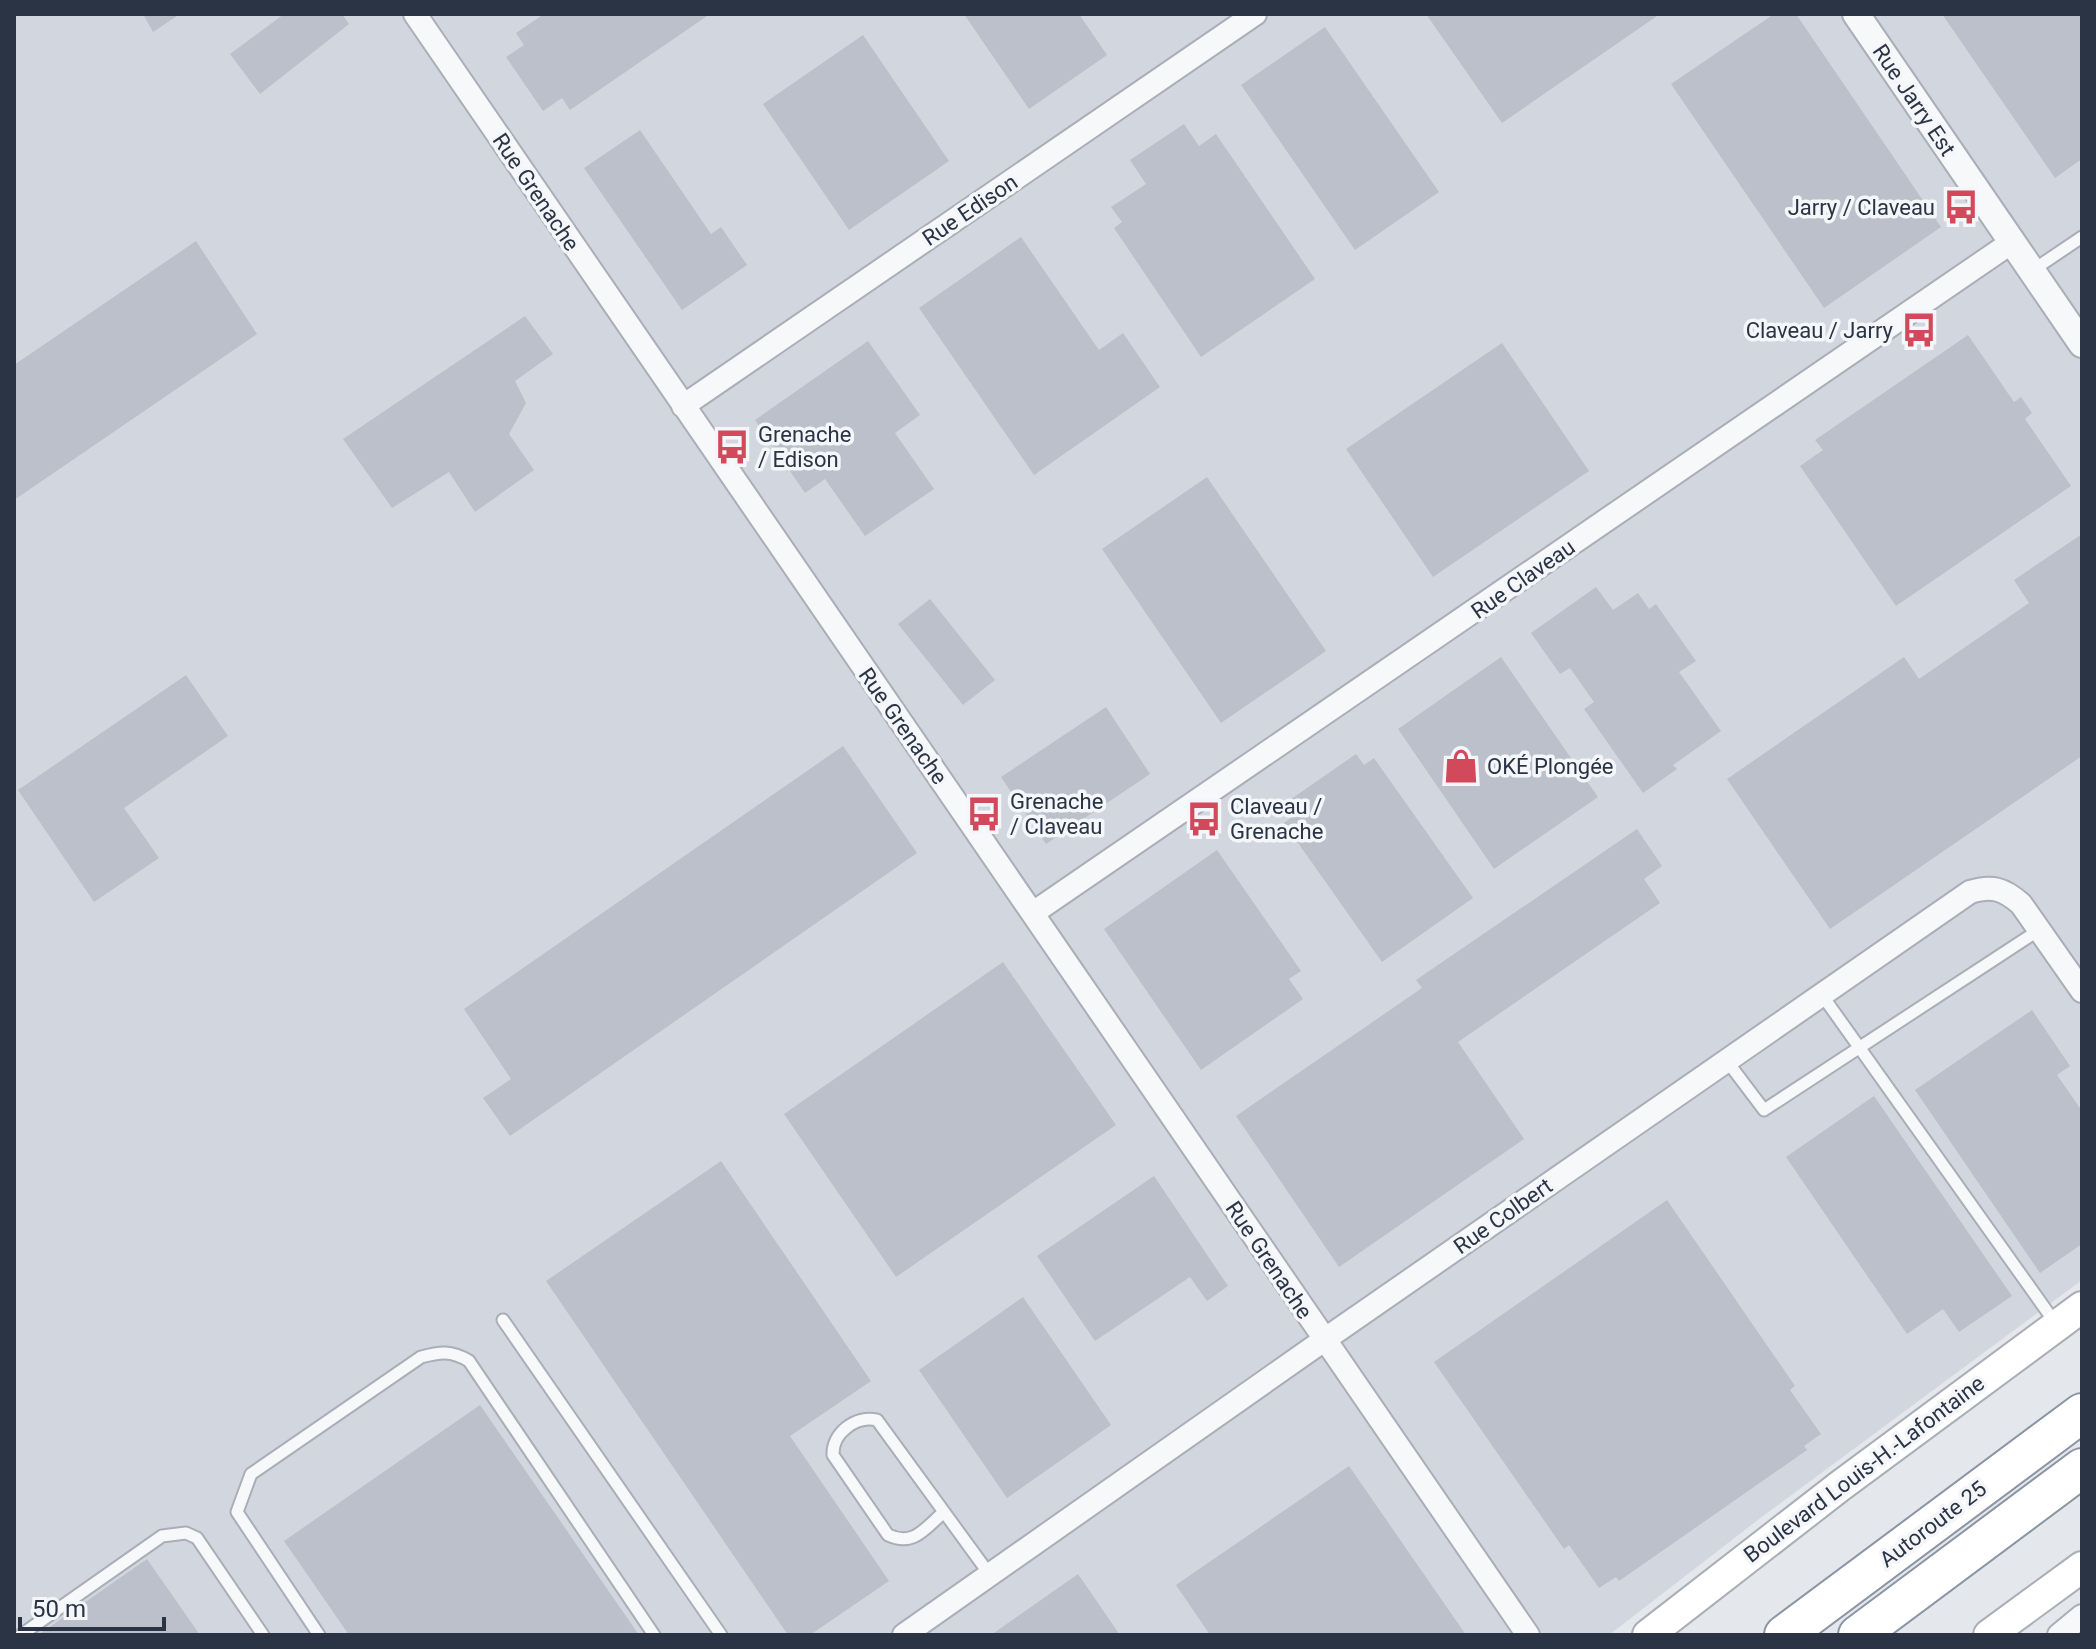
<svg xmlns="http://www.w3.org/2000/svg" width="2096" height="1649" viewBox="0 0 2096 1649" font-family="Roboto,sans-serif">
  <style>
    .built { fill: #d2d6de }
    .building { fill: #bbc0ca }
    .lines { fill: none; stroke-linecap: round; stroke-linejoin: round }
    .service-casing { stroke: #a9aeb7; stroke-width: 15 }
    .minor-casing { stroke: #a9aeb7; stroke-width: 26 }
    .tertiary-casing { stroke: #a9aeb7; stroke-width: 30 }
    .secondary-casing { stroke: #a9aeb7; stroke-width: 34 }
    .motorway-casing { stroke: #8b94a3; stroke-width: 42 }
    .service { stroke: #f7f8fa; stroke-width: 11 }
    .minor { stroke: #f7f8fa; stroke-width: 22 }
    .tertiary { stroke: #f7f8fa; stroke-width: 26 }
    .secondary { stroke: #fff; stroke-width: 30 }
    .motorway { stroke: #fff; stroke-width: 38 }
    .labels { text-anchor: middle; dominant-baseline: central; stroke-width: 7; stroke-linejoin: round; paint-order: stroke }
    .street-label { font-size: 22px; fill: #2b3445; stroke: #f4f6f9 }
    .poi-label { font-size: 22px; fill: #2b3445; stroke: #f4f6f9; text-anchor: start }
  </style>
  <rect width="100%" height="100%" fill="#e4e7ec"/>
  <path class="built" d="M14 14H2082V1280L1759 1519 1609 1635H14Z"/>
  <path class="building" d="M143 14H180L153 32Z
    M284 14H342L349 24 260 94 230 54Z
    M544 14H710L570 110 562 98 543 111 506 57 524 45 516 33Z
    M964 14H1079L1107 55 1029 109Z
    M1426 14H1660L1502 123Z
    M1774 14H1796L1941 227 1824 308 1671 84Z
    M1942 14H2082V159L2055 178Z
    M1325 27 1439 192 1355 250 1241 85Z
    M863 35 949 161 849 230 763 104Z
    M1184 124 1199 146 1216 134 1315 279 1201 357 1114 228 1122 222 1111 207 1146 184 1130 160Z
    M640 130 711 234 721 227 747 265 682 310 584 168Z
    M1021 237 1099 350 1123 333 1160 387 1034 475 919 308Z
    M196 241 257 334 14 500V365Z
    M525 316 553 354 515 381 526 403 509 434 534 470 475 512 449 472 392 508 343 439Z
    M1968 335 2014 402 2021 397 2032 413 2025 419 2071 486 1896 606 1800 466 1823 450 1815 440Z
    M868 341 920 415 895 433 934 489 865 536 825 479 805 493 755 420Z
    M1502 343 1589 471 1433 577 1346 449Z
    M1207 477 1326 651 1221 723 1102 549Z
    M2082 534V756L1830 929 1727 779 1904 657 1919 679 2029 603 2014 580Z
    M1596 587 1613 610 1638 593 1649 609 1656 604 1696 661 1679 672 1721 731 1673 765 1677 769 1643 793 1584 709 1594 702 1570 668 1560 674 1531 633Z
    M930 599 995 680 963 705 898 624Z
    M1501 657 1598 797 1494 869 1398 729Z
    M186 675 228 736 124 808 159 858 94 902 18 790Z
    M1106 707 1150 774 1046 844 1001 777Z
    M843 746 917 853 510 1136 483 1098 511 1079 464 1009Z
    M1356 754 1364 765 1374 758 1473 898 1382 962 1284 823 1296 814 1287 802Z
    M1637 829 1662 866 1644 879 1660 903 1458 1042 1524 1139 1339 1267 1236 1116 1422 988 1416 980Z
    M1217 850 1301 971 1289 979 1303 999 1201 1070 1104 929Z
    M1003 962 1116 1125 896 1277 784 1114Z
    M2032 1010 2070 1066 2057 1075 2082 1111V1244L2040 1273 1915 1090Z
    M1874 1096 2012 1296 1959 1332 1943 1309 1907 1334 1786 1157Z
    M721 1161 871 1381 790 1436 889 1581 810 1635H788L546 1281Z
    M1154 1176 1228 1286 1207 1301 1190 1277 1095 1341 1037 1256Z
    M1667 1200 1795 1386 1790 1390 1821 1434 1804 1446 1807 1450 1619 1581 1616 1577 1599 1588 1569 1545 1564 1549 1434 1362Z
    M1023 1297 1111 1425 1007 1498 919 1370Z
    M480 1405 639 1635H349L284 1541Z
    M1349 1466 1466 1635H1210L1176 1585Z
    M147 1559 200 1635H38Z
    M1078 1574 1120 1635H991Z"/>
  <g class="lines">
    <g class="service-casing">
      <path id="service" d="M2033 270 2082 237
        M1822 995 2056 1324
        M1727 1061 1764 1110 2039 930
        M503 1320 721 1635
        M944 1512C925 1528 914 1547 888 1535L833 1455C832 1433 856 1415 877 1420L990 1575
        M21 1635 162 1536 186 1533 197 1538 263 1635
        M319 1635 237 1512 251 1474 421 1357C440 1352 451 1350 469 1361L654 1635"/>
    </g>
    <g class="minor-casing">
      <path id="minor" d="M415 14 1528 1635
        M683 406 1255 14
        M1033 913 2012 242
        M904 1635 1324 1340 1970 892C1992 885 2004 889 2021 904L2082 991
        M2059 1635 2082 1616"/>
    </g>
    <g class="tertiary-casing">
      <path id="tertiary" d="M1856 14 2082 344"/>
    </g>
    <g class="secondary-casing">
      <path id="secondary" d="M1648 1635 1840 1486 2082 1307
        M1989 1635 2082 1567"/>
    </g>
    <g class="motorway-casing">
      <path id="motorway" d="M1784 1635 2082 1413
        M1858 1635 2082 1468"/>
    </g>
    <use href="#service" class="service"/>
    <use href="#minor" class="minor"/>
    <use href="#tertiary" class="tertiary"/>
    <use href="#secondary" class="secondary"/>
    <use href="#motorway" class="motorway"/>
  </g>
  <defs>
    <g id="bus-bare" transform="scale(2.76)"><path d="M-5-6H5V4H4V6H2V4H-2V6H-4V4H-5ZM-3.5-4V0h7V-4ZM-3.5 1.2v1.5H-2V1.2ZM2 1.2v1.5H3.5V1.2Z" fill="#d1495b" stroke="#f4f6f9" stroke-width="2.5" paint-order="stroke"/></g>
    <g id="shop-bare" transform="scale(2.76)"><path d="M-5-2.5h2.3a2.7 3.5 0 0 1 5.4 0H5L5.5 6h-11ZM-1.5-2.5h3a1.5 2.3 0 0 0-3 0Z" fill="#d1495b" stroke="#f4f6f9" stroke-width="2.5" paint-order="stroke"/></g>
  </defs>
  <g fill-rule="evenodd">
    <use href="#bus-bare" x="1961" y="207"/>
    <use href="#bus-bare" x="1919" y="330"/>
    <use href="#bus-bare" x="732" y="447"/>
    <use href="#shop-bare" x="1461" y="766"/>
    <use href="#bus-bare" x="984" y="814"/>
    <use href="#bus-bare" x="1204" y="819"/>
  </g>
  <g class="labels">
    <g class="street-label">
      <text transform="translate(1914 100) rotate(56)">Rue Jarry Est</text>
      <text transform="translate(536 192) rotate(56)">Rue Grenache</text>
      <text transform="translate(970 210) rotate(-34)">Rue Edison</text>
      <text transform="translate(1523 579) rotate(-35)">Rue Claveau</text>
      <text transform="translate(903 726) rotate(55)">Rue Grenache</text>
      <text transform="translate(1503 1216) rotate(-35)">Rue Colbert</text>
      <text transform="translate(1269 1260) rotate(56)">Rue Grenache</text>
      <text transform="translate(1864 1469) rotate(-37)">Boulevard Louis-H.-Lafontaine</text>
      <text transform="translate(1933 1524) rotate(-37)">Autoroute 25</text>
    </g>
    <g class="poi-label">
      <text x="1935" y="207" text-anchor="end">Jarry / Claveau</text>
      <text x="1893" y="330" text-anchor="end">Claveau / Jarry</text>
      <text x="758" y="434">Grenache<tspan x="758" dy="25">/ Edison</tspan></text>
      <text x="1487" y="766">OKÉ Plongée</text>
      <text x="1010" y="801">Grenache<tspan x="1010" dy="25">/ Claveau</tspan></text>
      <text x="1230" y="806">Claveau /<tspan x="1230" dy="25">Grenache</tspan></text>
    </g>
  </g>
  <rect width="2096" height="1649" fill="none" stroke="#2b3445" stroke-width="32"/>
  <path d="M20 1617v12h144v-12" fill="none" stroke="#2b3445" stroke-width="4"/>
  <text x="32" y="1617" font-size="24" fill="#2b3445" stroke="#f4f6f9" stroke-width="6" paint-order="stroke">50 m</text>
</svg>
